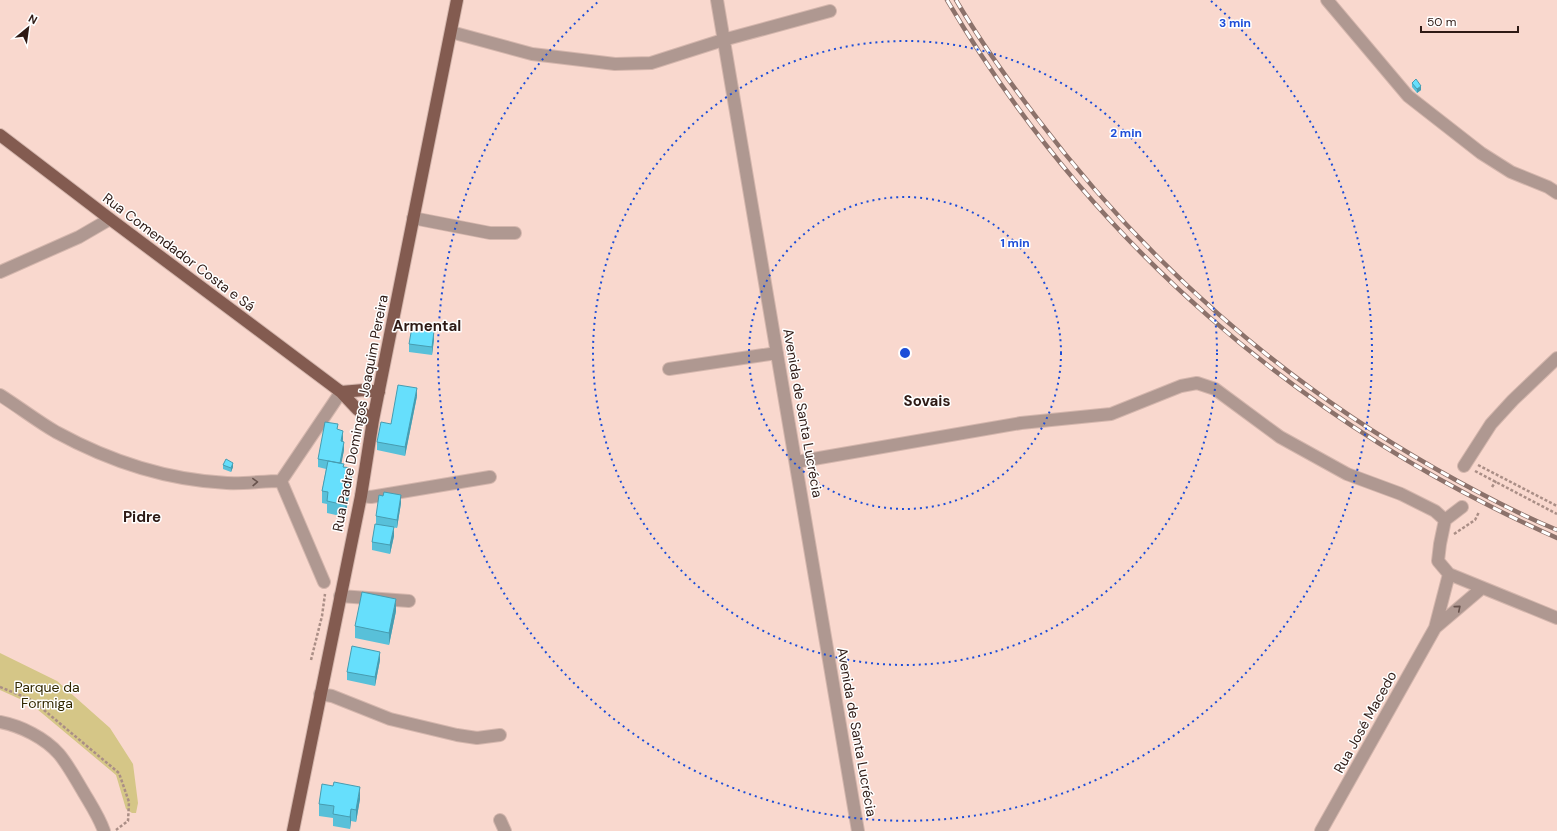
<svg xmlns="http://www.w3.org/2000/svg" width="1557" height="831" viewBox="0 0 1557 831" font-family="'DM Sans',sans-serif">
  <style>
    .green { fill: #d5c687 }
    .lines { fill: none; stroke-linecap: round; stroke-linejoin: round }
    .minor-casing { stroke: #d4b6ad; stroke-width: 14 }
    .major-casing { stroke: #d4b6ad; stroke-width: 14 }
    .path { stroke: #aa8e86; stroke-width: 2.5; stroke-dasharray: 3 2; stroke-linecap: butt }
    .minor { stroke: #af9891; stroke-width: 12 }
    .major { stroke: #835b50; stroke-width: 12 }
    .rail-casing { stroke: #8c726b; stroke-width: 4.5 }
    .rail { stroke: #fff; stroke-width: 3; stroke-dasharray: 9; stroke-linecap: butt }
    .wall { fill: #58c0d9 }
    .shaded-wall { fill: #479cb0 }
    .building { fill: #66dffc; stroke: #479cb0 }
    .oneway { stroke: #68534d }
    .ring { fill: none; stroke: #1d4ed8; stroke-width: 2; stroke-dasharray: 2 4 }
    .labels { text-anchor: middle; dominant-baseline: central; stroke-width: 3; stroke-linejoin: round; paint-order: stroke }
    .street-label { font-size: 14px; fill: #2e1a15; stroke: #fff }
    .park-label { font-size: 14px; fill: #322800; stroke: #fff }
    .neighbourhood-label { font-size: 15px; font-weight: bold; fill: #2e1a15; stroke: #fff }
    .centre { fill: #1d4ed8; stroke: #fff; stroke-width: 2 }
    .ring-label { font-size: 12px; text-anchor: middle; font-weight: bold; fill: #1d4ed8; stroke: #fff; stroke-width: 3; stroke-linejoin: round; paint-order: stroke }
  </style>
  <rect width="100%" height="100%" fill="#f9d8ce"/>
  <path class="green" d="M0 653 57 681 110 728 133 764 138 803 136 813H132L126 809 116 775 31 704 0 690Z"/>
  <g class="lines">
    <g class="minor-casing">
      <path id="minor" d="M717 0 858 831
        M1327 0 1408 96 1481 153 1511 172 1548 187 1557 193
        M451 32 532 54 615 64 651 63 723 40 830 11
        M413 218 490 233H515
        M0 272 79 237 110 219
        M669 369 777 353
        M0 395C19 407 37 421 56 432 109 461 166 480 227 483 245 484 263 481 281 481
        M796 462 1021 423 1111 414 1181 386 1197 383 1215 389 1280 437 1347 474 1401 494 1435 511 1445 520
        M1464 466 1491 424 1513 400 1557 358
        M281 481 324 582
        M281 481 341 392
        M361 496 371 497 490 477
        M1462 507 1445 520 1440 544 1438 561 1449 574 1557 618
        M340 596 409 601
        M1435 628 1482 588
        M320 694 332 696 390 719 457 735 477 738 500 735
        M0 722C21 726 45 738 59 754 69 766 76 780 84 793 91 805 99 817 104 831
        M500 820 505 831
        M1321 831 1435 628 1449 574"/>
    </g>
    <g class="major-casing">
      <path id="major" d="M0 135 110 219 341 392 357 409 373 420
        M341 392 364 390 379 392
        M293 831 361 496 373 420 457 0"/>
    </g>
    <path class="path" d="M1478 465 1557 506
      M1475 471 1557 514
      M1492 487 1496 481
      M1454 534 1475 520 1479 512
      M311 660 322 616 325 594
      M0 687 32 700 119 773 129 802 128 821 116 830"/>
    <use href="#minor" class="minor"/>
    <use href="#major" class="major"/>
    <g class="rail-casing">
      <path id="rail" d="M947 0C1090 243 1301 424 1557 538
        M956 0C980 41 1008 80 1037 118 1145 261 1280 381 1436 469 1475 491 1516 513 1557 530"/>
    </g>
    <use href="#rail" class="rail"/>
  </g>
  <path class="wall" d="M1412 83 1421 90 1417 93 1412 87Z
    M434 339 432 355 409 352V344Z
    M417 396 405 456 377 450V442L391 424Z
    M338 430 343 439V441L344 450 341 463 352 480 345 517 327 513V504L322 503V491L326 469 318 467V459Z
    M223 465 233 467 231 472 223 469Z
    M401 503 397 528 385 526 394 536 390 554 372 550V542L376 524V516Z
    M396 611 389 645 355 638V626Z
    M380 660 375 686 347 680V672Z
    M360 799 356 822 351 821 350 829 333 826V818L319 816V804Z"/>
  <path class="shaded-wall" d="M1421 86V90L1417 93V89Z
    M434 331V339L432 355V347Z
    M417 388V396L405 456V447Z
    M343 431V439L341 449V441Z
    M344 442V450L340 471V463Z
    M233 463V467L231 472V468Z
    M352 468V480L345 517V505Z
    M401 495V503L397 528V520Z
    M394 527V536L390 554V545Z
    M396 599V611L389 645V633Z
    M380 652V660L375 686V677Z
    M360 787V799L356 822V810Z
    M351 809V821L350 829V817Z"/>
  <path class="building" d="M1416 79 1421 86 1417 89 1412 83Z
    M412 327 434 331 432 347 409 344Z
    M398 385 417 388 405 447 377 442 381 422 391 424Z
    M325 422 338 424 337 429 343 431 341 441 344 442 340 463 318 459Z
    M226 459 233 463 231 468 223 465Z
    M328 461 344 464 343 467 352 468 345 505 327 501 328 492 322 491Z
    M384 492 401 495 397 520 376 516 379 495 383 496Z
    M375 524 394 527 390 545 372 542Z
    M362 592 396 599 389 633 355 626Z
    M352 646 380 652 375 677 347 672Z
    M334 782 360 787 356 810 351 809 350 817 333 814 334 806 319 804 322 784 333 786Z"/>
  <defs><path id="oneway-chevron" d="M-2-3.5L2.5 0L-2 3.5" fill="none" stroke-width="1.6" stroke-linecap="round" stroke-linejoin="round"/></defs>
  <g class="oneway">
    <use href="#oneway-chevron" transform="translate(255 482) rotate(-2)"/>
    <use href="#oneway-chevron" transform="translate(1458 608) rotate(-40)"/>
  </g>
  <g class="ring">
    <circle cx="905" cy="353" r="156"/>
    <circle cx="905" cy="353" r="312"/>
    <path d="M1211 1A467 467 0 1 1 599 1"/>
  </g>
  <g class="labels">
    <g class="street-label">
      <text transform="translate(179 252) rotate(37)">Rua Comendador Costa e Sá</text>
      <text transform="translate(360 413) rotate(-79)">Rua Padre Domingos Joaquim Pereira</text>
      <text transform="translate(803 413) rotate(80)">Avenida de Santa Lucrécia</text>
      <text transform="translate(1365 722) rotate(-61)">Rua José Macedo</text>
      <text transform="translate(857 732) rotate(80)">Avenida de Santa Lucrécia</text>
    </g>
    <g class="park-label">
      <text x="47" y="687">Parque da<tspan x="47" dy="16">Formiga</tspan></text>
    </g>
    <g class="neighbourhood-label">
      <text x="427" y="326">Armental</text>
      <text x="927" y="401">Sovais</text>
      <text x="142" y="517">Pidre</text>
    </g>
  </g>
  <circle cx="905" cy="353" r="6" class="centre"/>
  <g class="ring-label">
    <text x="1235" y="27">3 min</text>
    <text x="1126" y="137">2 min</text>
    <text x="1015" y="247">1 min</text>
  </g>
  <g transform="translate(28 28) rotate(29)" stroke="#ffffff" stroke-width="3" paint-order="stroke">
  <path d="M0-3L7 15L0 10L-7 15Z" fill="#2e1a15"/>
  <text y="-6" font-size="11" font-weight="bold" text-anchor="middle" fill="#2e1a15">N</text>
  </g>
  <path d="M1421 26v6h97v-6" fill="none" stroke="#2e1a15" stroke-width="2"/>
  <text x="1427" y="26" font-size="12" fill="#2e1a15" stroke="#ffffff" stroke-width="3" paint-order="stroke">50 m</text>
</svg>
